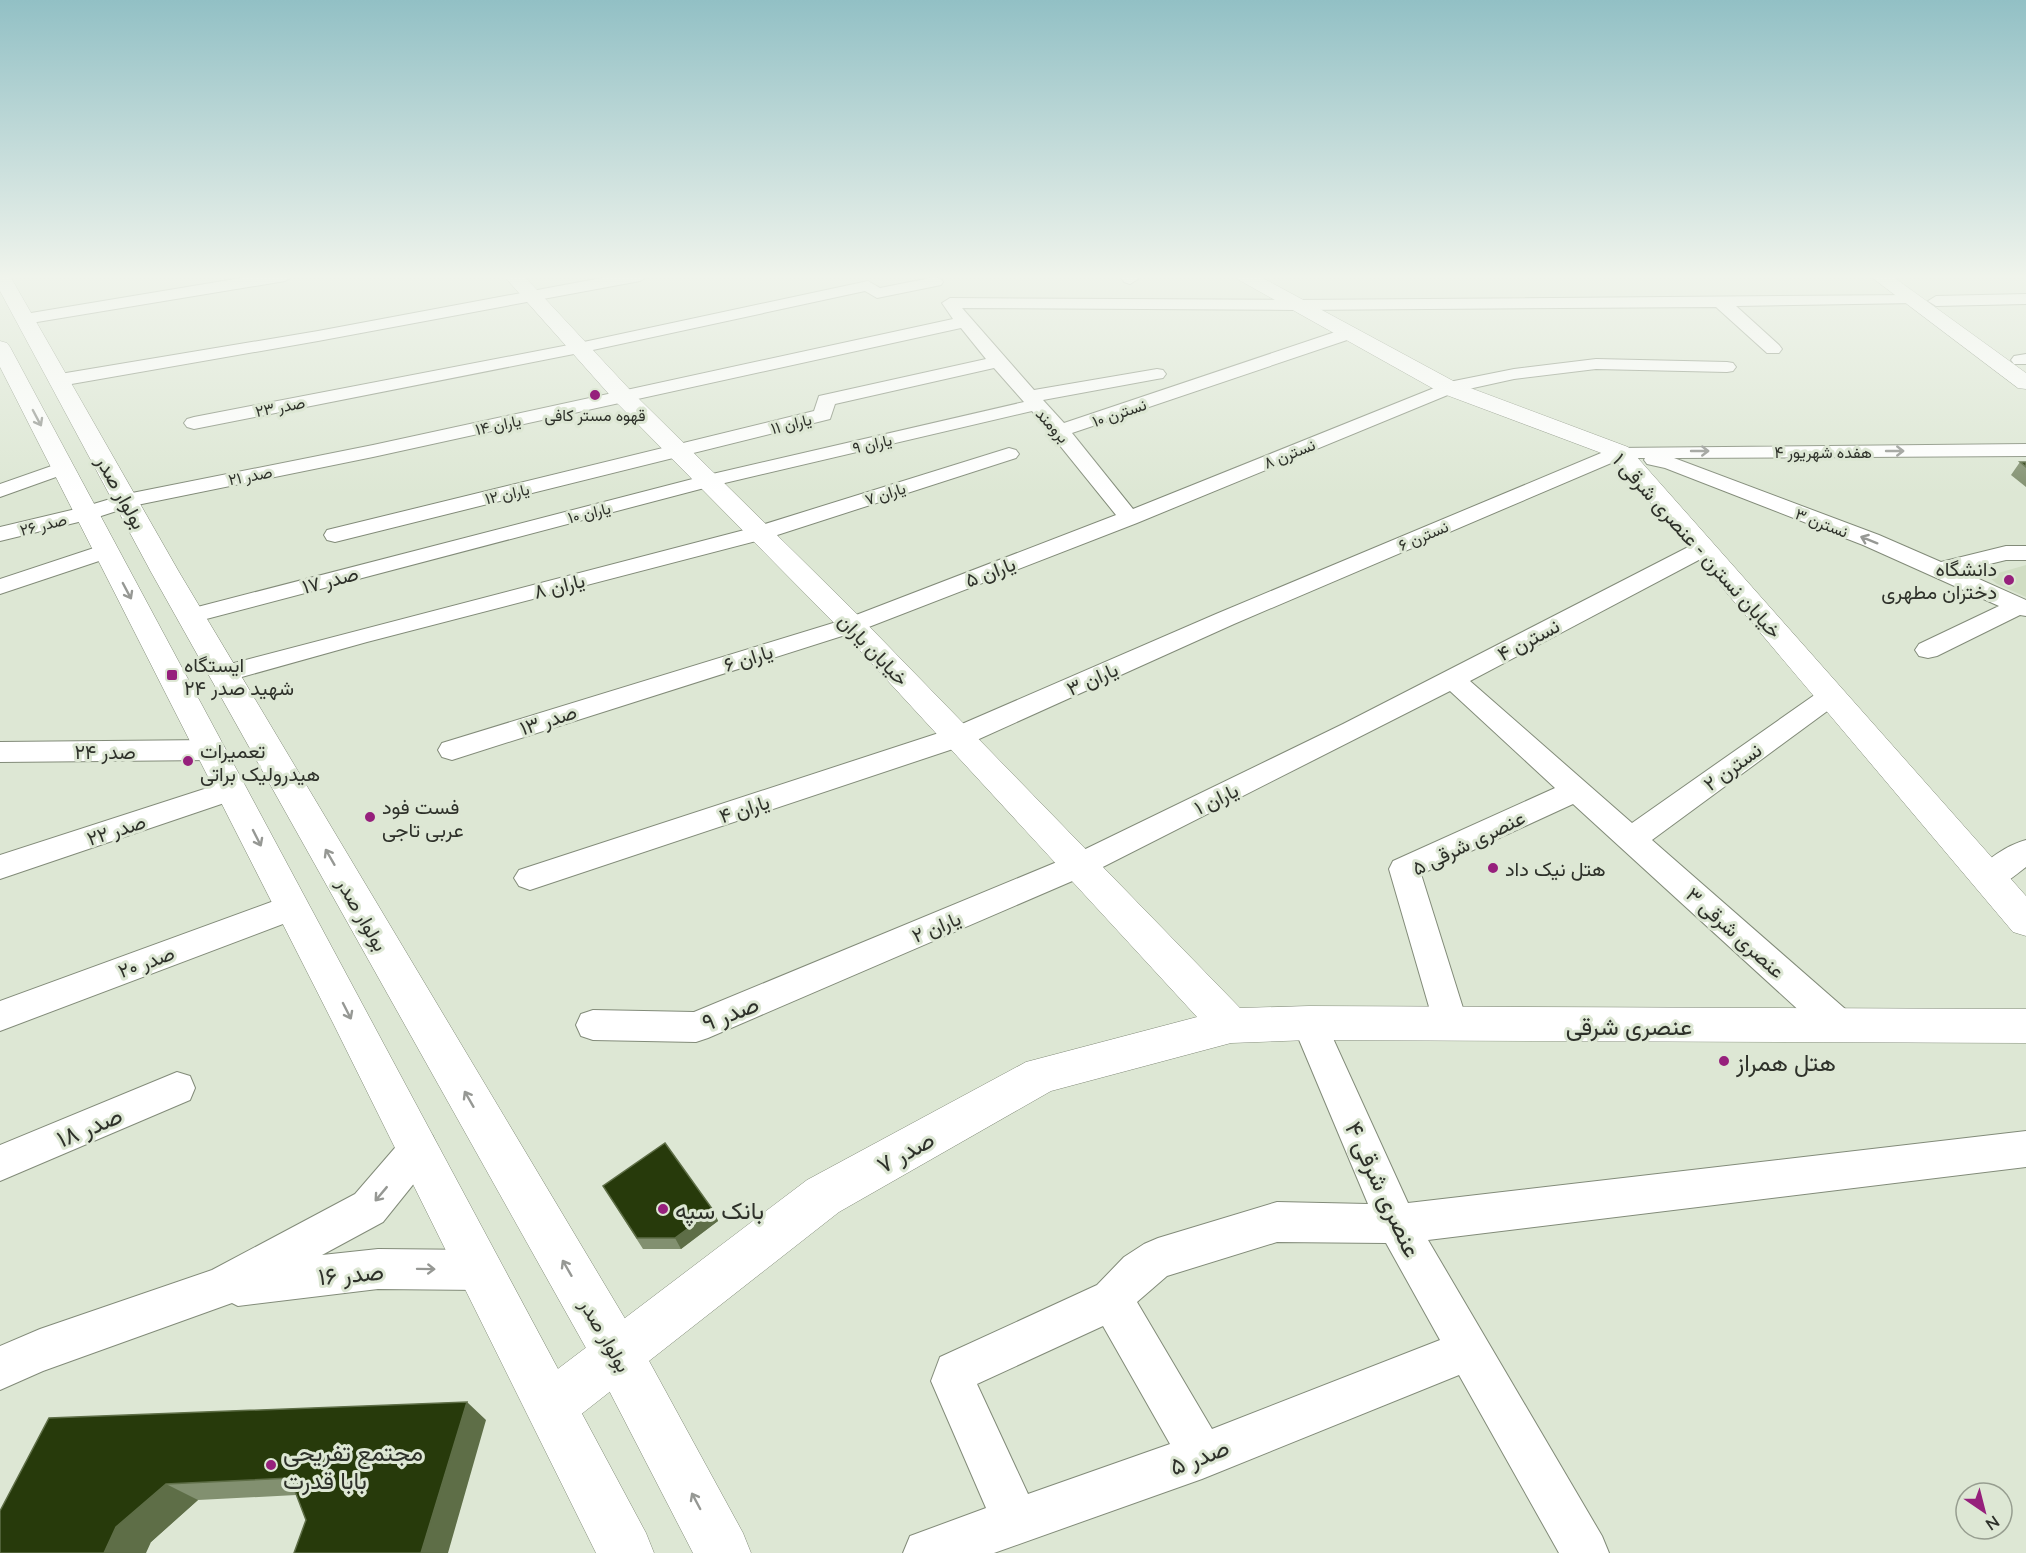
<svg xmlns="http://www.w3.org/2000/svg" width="2026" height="1553" viewBox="0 0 2026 1553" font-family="Lato,Vazirmatn,sans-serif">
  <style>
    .built { fill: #d0ddc3 }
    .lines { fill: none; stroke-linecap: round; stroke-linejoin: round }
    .minor-casing { stroke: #828b79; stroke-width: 2 }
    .tertiary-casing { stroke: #828b79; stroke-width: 1 }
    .secondary-casing { stroke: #828b79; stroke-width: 1 }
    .primary-casing { stroke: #828b79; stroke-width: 1 }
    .minor { fill: #fff; fill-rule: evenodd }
    .tertiary { fill: #fff; fill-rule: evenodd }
    .secondary { fill: #fff; fill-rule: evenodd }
    .primary { fill: #fff; fill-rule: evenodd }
    .wall { fill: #829070 }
    .shaded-wall { fill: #5e6e47 }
    .building { fill: #273a0b; stroke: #5e6e47; stroke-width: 1.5 }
    .oneway { stroke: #969894 }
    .poi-dot { fill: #96207c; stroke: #dde7d4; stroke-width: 2 }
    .labels { text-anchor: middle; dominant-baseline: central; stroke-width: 6; stroke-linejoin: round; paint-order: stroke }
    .far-street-label { font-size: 16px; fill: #2e312a; stroke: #dde7d4 }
    .far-poi-label { font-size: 16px; fill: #2e312a; stroke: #dde7d4 }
    .street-label { font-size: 20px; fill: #2e312a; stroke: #dde7d4 }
    .poi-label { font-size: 20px; fill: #2e312a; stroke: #dde7d4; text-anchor: start }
    .near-street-label { font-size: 24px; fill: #2e312a; stroke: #dde7d4 }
    .near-poi-label { font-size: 24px; fill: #2e312a; stroke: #dde7d4; text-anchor: start }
  </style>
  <rect width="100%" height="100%" fill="#dde7d4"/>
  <path class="built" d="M2026 565V597L1997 584 1988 576Z"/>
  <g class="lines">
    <g class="minor-casing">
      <path id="minor" d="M253 276H293L285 281 25 324 19 323 17 319 19 315Z
        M612 276H648L640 281 318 341 60 386 53 384 51 380 53 376 60 374 318 331Z
        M1120 276H1136L1138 279 1130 284 1124 282Z
        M935 277 941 279 943 282 941 285 877 298 865 291 579 353 194 429 187 427 184 423 187 419 194 417 579 343 868 281 880 288Z
        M2026 294V304L1936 306 1928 301 1936 296Z
        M1911 295 1917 297 1919 300 1917 303 1736 306 1779 345 1782 349 1779 353H1767L1716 307 1296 310 962 308 1034 390 1157 369 1163 370 1166 374 1163 378 1157 379 1043 400 1064 423 1341 330H1353L1356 334 1353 338 1072 433 1133 509 1449 382 1514 369 1596 359 1727 362 1733 363 1736 367 1733 371 1727 372 1596 369 1514 379 1455 392 1137 523 861 630 452 760 442 757 438 750 442 743 843 620 1116 515 1032 411 712 486 191 623 182 621 179 616 182 611 708 475 1024 402 994 368 835 404 830 419 335 542 327 540 324 535 327 530 814 411 819 396 986 359 961 328 373 457 132 506 95 518 0 541V527L80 508 127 494 373 445 953 319 942 303 950 298 1296 300Z
        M2026 354V364H2014L2011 360 2014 356Z
        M2026 444V456L1674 458 1879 535 1941 562 2006 546H2026V560H2006L1961 571 2026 600V616L2020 615 1937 656 1928 658 1919 656 1915 650 1919 644 1999 606 1863 545 1665 468 1647 464 1644 460 1645 458H1623L1234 624 968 744 530 890 519 886 514 878 519 870 948 730 1216 614 1613 448Z
        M1009 448 1016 450 1019 454 1016 458 768 538 367 642 224 682 215 680 211 674 215 668 752 528Z
        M63 462 70 464 73 468 70 472 0 497V484Z
        M1704 541 1712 543 1715 548 1712 553 1470 681 1632 823 1823 689 1832 686 1841 689 1845 695 1841 701 1652 840 1851 1014 1856 1025 1851 1036 1839 1040 1827 1036 1573 804 1421 874 1468 1024 1463 1035 1451 1039 1439 1035 1434 1024 1389 869 1393 861 1555 788 1450 691 1091 873 708 1038 696 1042 593 1040 581 1036 576 1025 581 1014 593 1010 694 1012 1069 857 1343 724 1696 543Z
        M106 544 114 546 117 551 114 556 0 594V579Z
        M211 740 221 743 225 750 221 757 211 760 0 762V742Z
        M232 780 242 783 246 790 242 797 0 879V855Z
        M2026 840V867C2011 878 1999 892 1979 885L1974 877C1983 860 2008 845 2026 840Z
        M293 894 304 898 309 907 304 916 0 1031V1001Z
        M1309 1008 1321 1012 1408 1203 2026 1131V1167L1428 1240 1602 1536 1609 1553H1559L1459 1375 1202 1479 994 1553H903L910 1536 986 1508 931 1381 940 1357 1097 1285 1124 1257 1144 1244 1158 1238 1277 1202 1368 1204 1292 1023 1297 1012ZM1277 1242 1386 1243 1440 1340 1212 1429 1137 1302 1167 1276ZM1103 1326 1170 1444 1028 1494 977 1384Z
        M177 1072 190 1076 195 1088 190 1100 0 1181V1145Z
        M419 1130 432 1135 438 1148 432 1161 383 1222 322 1255 378 1249 481 1250 495 1256 501 1270 495 1284 481 1290 378 1289 238 1306 232 1303 43 1371 0 1390V1346L40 1329 212 1270 355 1194 406 1135Z"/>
    </g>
    <g class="tertiary-casing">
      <path id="tertiary" d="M504 276H524L632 392 862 619 1240 1008 1309 1006 2026 1009V1043L1309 1040 1231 1043 1051 1091 839 1212 570 1423 552 1431 534 1423 526 1405 534 1387 807 1180 1026 1062 1197 1017 842 631 616 402Z
        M1236 276H1259L1457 383 1628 447 2026 896V936L2013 932 1612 457 1441 393 1239 280Z"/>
    </g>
    <g class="secondary-casing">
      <path id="secondary" d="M0 276H10L179 572 636 1337 743 1533 751 1553H693L600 1373 151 572 0 291Z
        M0 341 7 343 10 347 646 1533 654 1553H596L333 1023 0 367Z"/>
    </g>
    <g class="primary-casing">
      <path id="primary" d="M1870 276H1892L2026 373V389L2018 388Z"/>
    </g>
    <use href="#minor" class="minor"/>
    <use href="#tertiary" class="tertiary"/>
    <use href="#secondary" class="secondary"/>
    <use href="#primary" class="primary"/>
  </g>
  <path class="wall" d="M2020 462H2026V487L2011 475Z
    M603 1186 713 1210 718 1221 681 1249H643Z
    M486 1420 296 1495 198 1500 151 1542 0 1511Z"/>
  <path class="shaded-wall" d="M713 1210 718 1221 681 1249 675 1238Z
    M467 1402 486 1420 448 1553H421Z
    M166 1484 198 1500 151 1542 146 1553H104L116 1527Z"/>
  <path class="building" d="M2020 462H2026V467Z
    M665 1143 713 1210 675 1238H637L603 1186Z
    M467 1402 421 1553H294L306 1520 290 1478 166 1484 116 1527 104 1553H0V1511L49 1418Z"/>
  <defs><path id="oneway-shaft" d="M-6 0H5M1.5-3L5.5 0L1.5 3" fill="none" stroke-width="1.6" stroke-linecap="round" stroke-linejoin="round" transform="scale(1.5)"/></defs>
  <g class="oneway">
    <use href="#oneway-shaft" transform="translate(37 418) rotate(62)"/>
    <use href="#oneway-shaft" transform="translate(1700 451)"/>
    <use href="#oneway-shaft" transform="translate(1895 451)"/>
    <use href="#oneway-shaft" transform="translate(1869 540) rotate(-158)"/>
    <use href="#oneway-shaft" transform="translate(127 591) rotate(62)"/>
    <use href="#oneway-shaft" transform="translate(257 838) rotate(63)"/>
    <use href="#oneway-shaft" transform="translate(330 857) rotate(-120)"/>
    <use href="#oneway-shaft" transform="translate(347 1011) rotate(63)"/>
    <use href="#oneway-shaft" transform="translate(469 1099) rotate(-120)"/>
    <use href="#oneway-shaft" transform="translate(381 1194) rotate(130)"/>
    <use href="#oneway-shaft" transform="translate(567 1268) rotate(-120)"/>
    <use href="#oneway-shaft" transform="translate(426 1269) rotate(1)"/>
    <use href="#oneway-shaft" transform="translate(696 1501) rotate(-118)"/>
  </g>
  <linearGradient id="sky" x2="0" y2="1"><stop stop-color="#92c0c5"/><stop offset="0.56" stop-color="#f0f4ec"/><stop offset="1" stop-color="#f0f4ec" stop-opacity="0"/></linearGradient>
  <rect width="2026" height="494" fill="url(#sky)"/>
  <g class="poi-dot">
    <circle cx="595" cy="395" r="6"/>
    <circle cx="2009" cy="580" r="6"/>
    <rect x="166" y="669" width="12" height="12" rx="3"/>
    <circle cx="188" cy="761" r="6"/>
    <circle cx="370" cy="817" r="6"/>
    <circle cx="1493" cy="868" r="6"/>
    <circle cx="1724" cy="1061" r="6"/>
    <circle cx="663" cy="1209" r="6"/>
    <circle cx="271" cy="1465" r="6"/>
  </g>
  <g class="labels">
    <g class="far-street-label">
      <text transform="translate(280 406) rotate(-11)">صدر ۲۳</text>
      <text transform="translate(1119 412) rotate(-19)">نسترن ۱۰</text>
      <text transform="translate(791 423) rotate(-14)">یاران ۱۱</text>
      <text transform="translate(498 424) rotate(-12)">یاران ۱۴</text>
      <text transform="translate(1053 425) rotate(48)">برومند</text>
      <text transform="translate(872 443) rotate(-13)">یاران ۹</text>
      <text x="1823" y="451">هفده شهریور ۴</text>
      <text transform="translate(1289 453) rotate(-22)">نسترن ۸</text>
      <text transform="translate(250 475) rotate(-11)">صدر ۲۱</text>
      <text transform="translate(507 493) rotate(-13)">یاران ۱۲</text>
      <text transform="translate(885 493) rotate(-18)">یاران ۷</text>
      <text transform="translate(589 512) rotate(-14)">یاران ۱۰</text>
      <text transform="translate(1822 522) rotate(21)">نسترن ۳</text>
      <text transform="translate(43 524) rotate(-14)">صدر ۲۶</text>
      <text transform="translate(1423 535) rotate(-23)">نسترن ۶</text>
    </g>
    <g class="far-poi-label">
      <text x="595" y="414">قهوه مستر کافی</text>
    </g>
    <g class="street-label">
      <text transform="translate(122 492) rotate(61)">بولوار صدر</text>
      <text transform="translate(1698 545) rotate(48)">خیابان نسترن - عنصری شرقی ۱</text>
      <text transform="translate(990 571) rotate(-21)">یاران ۵</text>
      <text transform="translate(330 579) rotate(-15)">صدر ۱۷</text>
      <text transform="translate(559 585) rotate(-14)">یاران ۸</text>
      <text transform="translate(1528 639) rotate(-28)">نسترن ۴</text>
      <text transform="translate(874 649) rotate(46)">خیابان یاران</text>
      <text transform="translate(748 657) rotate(-17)">یاران ۶</text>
      <text transform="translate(1092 678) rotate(-24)">یاران ۳</text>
      <text transform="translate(548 719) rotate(-18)">صدر ۱۳</text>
      <text x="105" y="751">صدر ۲۴</text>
      <text transform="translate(1732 766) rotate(-36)">نسترن ۲</text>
      <text transform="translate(1216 798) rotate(-26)">یاران ۱</text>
      <text transform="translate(744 808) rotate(-18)">یاران ۴</text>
      <text transform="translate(116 829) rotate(-18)">صدر ۲۲</text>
      <text transform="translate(1468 842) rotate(-26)">عنصری شرقی ۵</text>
      <text transform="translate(363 914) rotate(60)">بولوار صدر</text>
      <text transform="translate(936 926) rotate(-23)">یاران ۲</text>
      <text transform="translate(1736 932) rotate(42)">عنصری شرقی ۳</text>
      <text transform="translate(146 961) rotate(-20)">صدر ۲۰</text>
      <text transform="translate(606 1335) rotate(60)">بولوار صدر</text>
    </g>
    <g class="poi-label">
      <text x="1997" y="568" text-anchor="end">دانشگاه<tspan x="1997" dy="23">دختران مطهری</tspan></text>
      <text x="184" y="664">ایستگاه<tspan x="184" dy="23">شهید صدر ۲۴</tspan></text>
      <text x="200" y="750">تعمیرات<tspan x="200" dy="23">هیدرولیک براتی</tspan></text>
      <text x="382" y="806">فست فود<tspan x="382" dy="23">عربی تاجی</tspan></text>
      <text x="1505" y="868">هتل نیک داد</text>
    </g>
    <g class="near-street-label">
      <text transform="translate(730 1012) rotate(-21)">صدر ۹</text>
      <text x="1629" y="1025">عنصری شرقی</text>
      <text transform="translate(89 1126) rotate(-23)">صدر ۱۸</text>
      <text transform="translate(905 1151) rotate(-29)">صدر ۷</text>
      <text transform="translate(1384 1189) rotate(65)">عنصری شرقی ۴</text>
      <text transform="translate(351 1273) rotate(-5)">صدر ۱۶</text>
      <text transform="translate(1199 1456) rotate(-21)">صدر ۵</text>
    </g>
    <g class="near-poi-label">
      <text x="1736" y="1061">هتل همراز</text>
      <text x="675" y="1209">بانک سپه</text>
      <text x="283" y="1451">مجتمع تفریحی<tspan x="283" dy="28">بابا قدرت</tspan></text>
    </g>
  </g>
  <g transform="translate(1984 1511) rotate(145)"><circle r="28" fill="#dde7d4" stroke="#979e90" stroke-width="1.5"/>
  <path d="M0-4.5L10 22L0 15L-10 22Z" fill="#96207c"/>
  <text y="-9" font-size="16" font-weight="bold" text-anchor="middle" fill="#2e312a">N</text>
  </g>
</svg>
